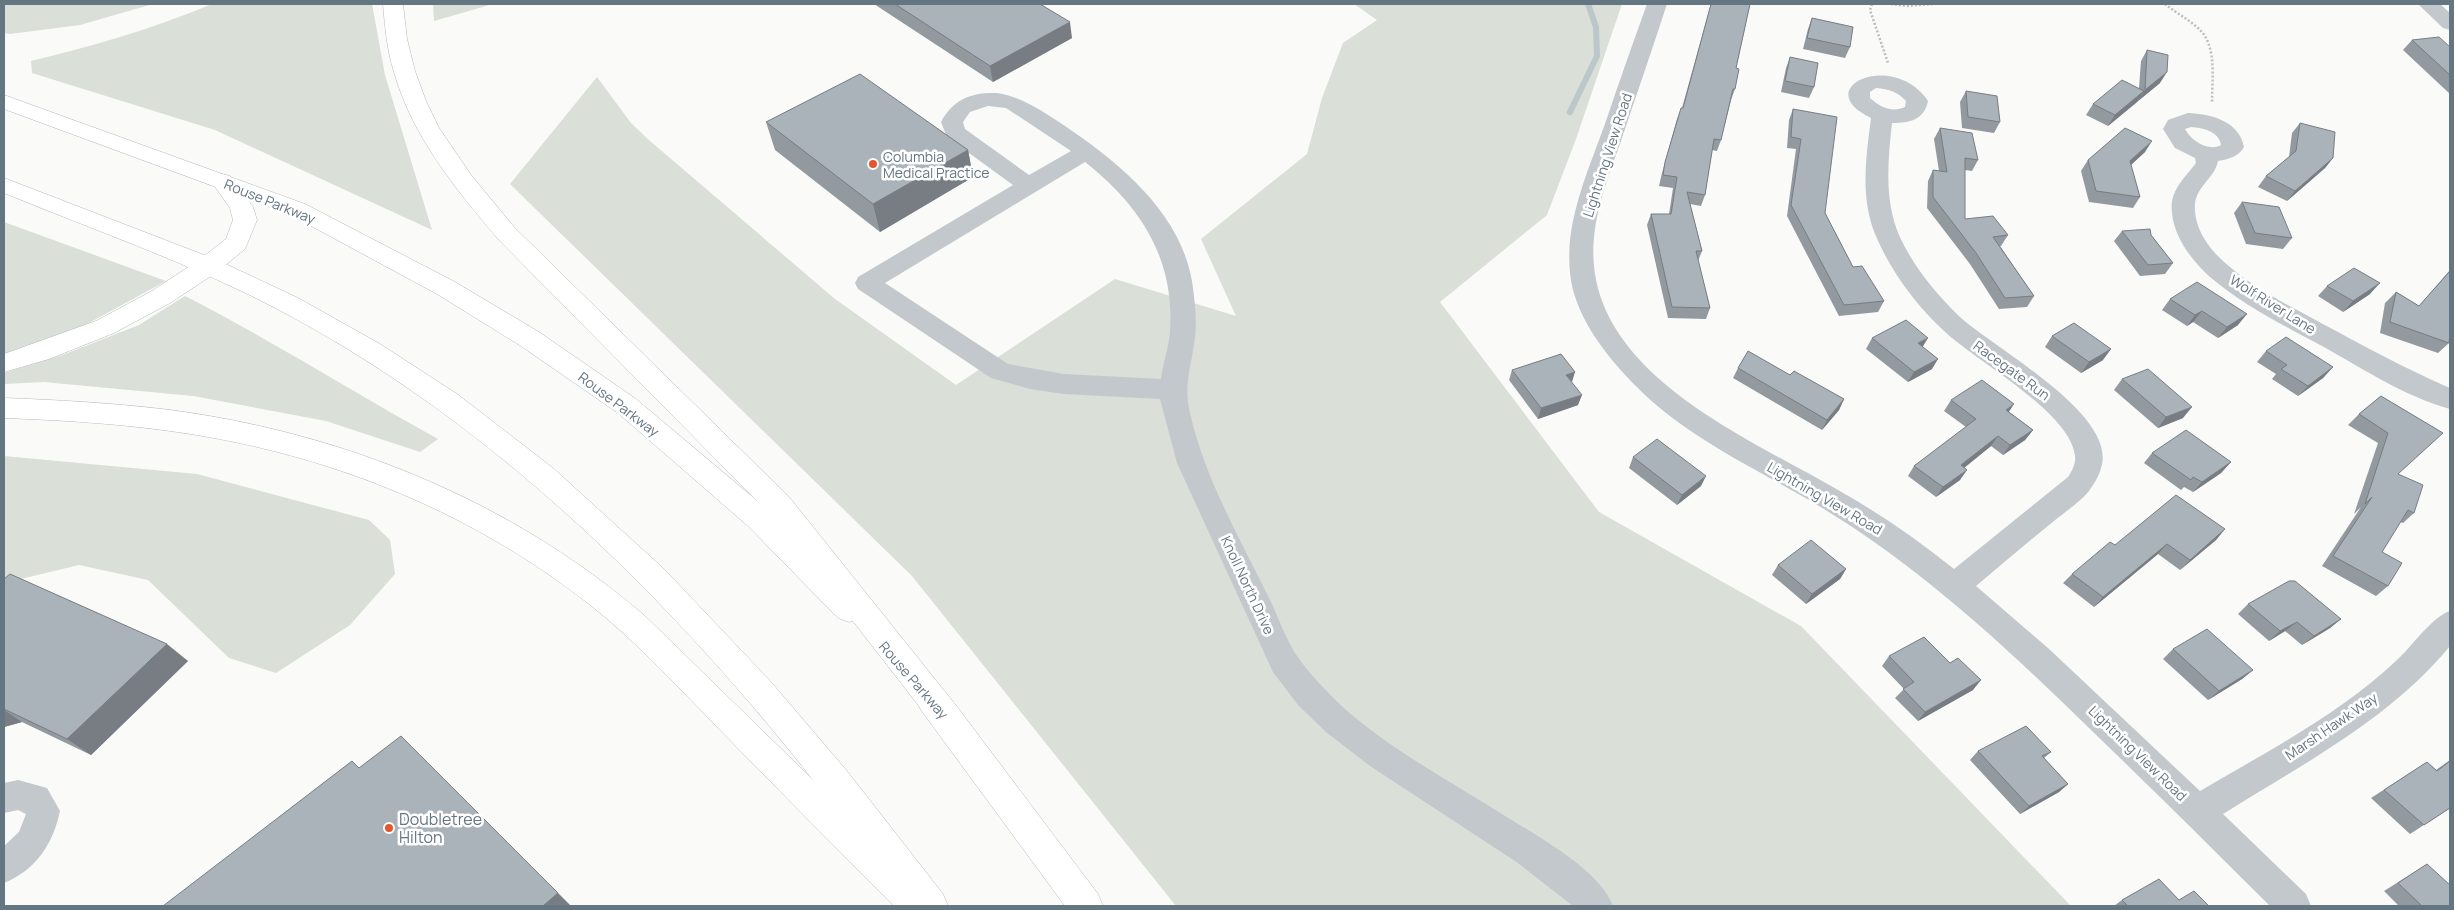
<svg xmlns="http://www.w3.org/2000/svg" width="2454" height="910" viewBox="0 0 2454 910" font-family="Manrope,sans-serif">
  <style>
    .green { fill: #dadfd7 }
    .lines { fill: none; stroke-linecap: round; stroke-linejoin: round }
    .stream { stroke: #bbc7cb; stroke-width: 6 }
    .major-casing { stroke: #b5babe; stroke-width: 1 }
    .highway-casing { stroke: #b4b9bd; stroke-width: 1 }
    .path { stroke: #bbbfc2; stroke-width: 2.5; stroke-dasharray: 2 2; stroke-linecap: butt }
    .minor { fill: #c3c8cc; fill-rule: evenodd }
    .major { fill: #fff; fill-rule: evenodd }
    .highway { fill: #fff; fill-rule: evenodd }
    .wall { fill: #929a9f }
    .shaded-wall { fill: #777d82 }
    .building { fill: #aab3b9; stroke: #777d82 }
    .poi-dot { fill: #e4572e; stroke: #fff; stroke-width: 2 }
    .labels { text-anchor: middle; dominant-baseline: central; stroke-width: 5; stroke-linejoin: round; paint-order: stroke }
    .street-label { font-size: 14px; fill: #657683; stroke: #fff }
    .poi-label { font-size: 14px; fill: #657683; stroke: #fff; text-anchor: start }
    .near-poi-label { font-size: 16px; fill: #657683; stroke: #fff; text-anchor: start }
  </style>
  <rect width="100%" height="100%" fill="#fafaf8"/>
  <path class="green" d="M4 4H153L80 25 10 34 4 33Z
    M212 4H372L385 75 432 230 215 130 32 73 31 61C93 46 153 29 212 4Z
    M433 4H493L434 21Z
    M1354 4H1622L1576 139 1547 215 1440 302 1599 512 1801 626 2071 906H1176L912 576 510 184 597 77 631 123 650 141 835 299 956 385 1115 279 1236 316 1201 239 1307 154 1322 98 1343 43 1377 20Z
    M4 222 166 281 87 324 4 355Z
    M185 296C271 340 353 392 438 439L420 452 326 421 193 396 44 382 4 384V373L65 354 139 325Z
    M4 456 197 474 369 520 390 540 395 574 350 625 276 673 229 658 148 580 79 565 4 583Z"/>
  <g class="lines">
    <path class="stream" d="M1570 112 1597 56 1596 27 1588 4"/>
    <g class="major-casing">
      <path id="major" d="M4 95 305 204 455 282 539 332 636 399 768 510 860 600 864 609 860 618 849 622 838 618 748 526 618 413 521 346 437 294 289 214 4 109Z
        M4 178 217 260 298 298 380 344 457 394 553 468 664 569 771 682 847 771 943 894 948 906H910C857 837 806 768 749 702 616 547 462 407 281 311 193 264 96 231 4 193Z
        M932 686 943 690 958 708 1098 894 1103 906H1065L921 710 916 700 921 690Z"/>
    </g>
    <g class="highway-casing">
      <path id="highway" d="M383 4H403L407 39 415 71 426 101 439 128 471 175 514 227 789 497 958 708 963 718 958 728 947 732 936 728 769 513 498 239C455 188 412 136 394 72 387 50 385 27 383 4Z
        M222 174 230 176 253 207 257 220 245 249 217 272 170 303 114 333 49 359 4 372V354L96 321 152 291 199 260 226 239 233 220 230 208 211 181 214 176Z
        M4 398C57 400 110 403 162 409 339 431 509 499 645 616L930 894 935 906H894C835 847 777 788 719 729 677 686 636 641 589 604 465 507 318 450 163 430 110 423 57 420 4 418Z"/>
    </g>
    <path class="path" d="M1872 4 1870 10 1888 63
      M1891 4 1906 6 1933 4
      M2165 4C2176 13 2190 20 2200 30 2217 47 2212 79 2212 102"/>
    <path class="minor" d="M1647 4H1667C1652 50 1636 96 1621 141 1610 172 1597 204 1594 237 1581 370 1744 435 1838 490 1879 513 1918 540 1954 569L2068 477C2072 471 2076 464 2075 456 2071 412 1975 361 1943 330 1915 304 1890 270 1875 234 1860 197 1866 157 1871 118 1808 88 1893 49 1928 101 1924 120 1910 123 1892 123 1888 160 1884 200 1899 235 1913 266 1936 294 1960 317 1992 347 2119 415 2101 468 2099 476 2094 484 2089 491 2080 502 2065 512 2054 521 2028 542 2002 564 1976 586L2048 648 2200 791C2268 751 2340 714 2398 659 2413 645 2432 617 2450 611V646C2390 719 2303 764 2223 814L2306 894 2311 906H2270C2210 846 2149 786 2088 727 2005 646 1919 566 1819 506 1742 460 1671 432 1612 360 1595 339 1580 316 1573 290 1559 232 1587 175 1606 121 1619 82 1633 43 1647 4ZM1876 88C1889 89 1898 92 1906 101L1905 107C1892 113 1880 107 1870 98V92Z
      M2418 4H2440L2450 13V30L2443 28Z
      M997 93C1023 97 1043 112 1065 126 1121 164 1184 215 1193 288 1195 304 1197 321 1195 337 1192 364 1183 386 1190 413 1205 480 1242 542 1272 604 1279 620 1286 638 1295 653 1309 674 1328 693 1346 710 1394 752 1457 785 1510 819 1542 839 1600 871 1613 906H1573L1518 863 1370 766 1326 732 1298 705 1273 672 1177 463 1160 399 1064 394 1030 389 991 378 858 289 855 283 858 277 1013 185 947 137 941 122C953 99 972 92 997 93ZM988 106 1006 108 1071 151 1029 175 965 129 963 122 970 112ZM1085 162C1140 205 1175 259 1170 331 1169 347 1163 363 1161 379L1064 374 1008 364 885 283Z
      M2188 113C2211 114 2239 121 2244 147 2238 157 2229 159 2218 161 2214 181 2193 186 2195 211 2196 227 2204 240 2214 252 2243 283 2284 303 2321 323 2364 346 2406 369 2450 388V409C2406 397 2363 369 2324 347 2285 326 2244 306 2210 277 2192 261 2174 237 2172 213 2169 191 2184 179 2196 163L2195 158 2175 148 2163 129 2168 120ZM2191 127C2203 128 2219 131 2221 145 2209 152 2191 141 2185 129Z
      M18 780 47 788 60 811C53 844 36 870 4 883V846L19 832 26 814 18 810 4 813V783Z"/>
    <use href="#major" class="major"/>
    <use href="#highway" class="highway"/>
  </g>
  <path class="wall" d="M874 4H1040L1072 38 993 82Z
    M1711 4H1750L1736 68 1735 89 1731 100 1721 140 1717 151 1712 150 1705 195 1701 206 1690 204 1702 251 1698 261 1710 308 1706 319 1668 318 1647 225 1651 214H1669L1673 188 1659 186 1662 173 1677 119 1682 108Z
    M1812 18 1850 47 1845 58 1803 49 1808 29Z
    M2412 40 2450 47V94L2403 50Z
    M2147 50 2160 83 2108 126 2086 115 2093 104 2139 88 2141 61Z
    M1790 57 1814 87 1809 98 1781 92 1786 68Z
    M1966 91 2000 122 1994 133 1962 128 1960 102Z
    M1793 109 1825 213 1853 267 1884 301 1878 312 1839 316 1787 216 1796 149 1787 148 1789 120Z
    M766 122 968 150 973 177 880 232 775 150Z
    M2300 123 2333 158 2325 168 2287 201 2258 187 2266 176 2289 157 2292 133Z
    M1940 128 1978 160 1972 171 1965 170V219L2008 235 2001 246H2000L2034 296 2027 307 1999 309 1970 264 1927 208 1928 181 1933 170 1939 171 1934 139Z
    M2145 152 2131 165 2140 197 2133 208 2089 202 2081 171 2088 160Z
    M2242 202 2292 238 2283 249 2246 244 2234 213Z
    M2122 231 2151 235 2173 263 2165 274 2140 276 2114 241Z
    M2450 270V332L2449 343 2438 353 2380 333 2385 303 2396 292 2419 306Z
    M2327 286 2370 294 2343 312 2318 296Z
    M2170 299 2238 325 2218 338 2193 322 2187 326 2162 310Z
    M2052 336 2103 360 2081 373 2045 347Z
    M1872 338 1923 347 1932 369 1908 382 1866 349Z
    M2266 351 2333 367 2323 378 2298 396 2272 379 2276 374 2257 362Z
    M1738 368 1790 375 1844 399 1839 410 1822 430 1733 378Z
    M1512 370 1572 382 1578 405 1538 419 1509 380Z
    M2122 379 2183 418 2158 428 2114 390Z
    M2381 396 2398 474 2414 513 2403 523 2400 522 2382 552 2388 586 2376 596 2322 566 2361 507 2354 514 2378 443 2348 425 2359 414Z
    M1951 400 2009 412 2033 430 2025 440 2003 455 1991 446 1964 468 1960 480 1936 497 1908 476 1914 466 1966 427 1944 411Z
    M2152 453 2231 462 2221 473 2193 492 2184 487 2181 490 2144 463Z
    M1633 457 1701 486 1677 505 1629 468Z
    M2225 529 2216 540 2180 570 2158 554 2094 607 2063 583 2072 574 2115 545Z
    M1778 565 1846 569 1840 579 1806 604 1772 575Z
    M4 579 188 661 91 755 22 722 4 727Z
    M2248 604 2341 619 2330 628 2302 645 2285 631 2269 641 2238 614Z
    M2173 649 2253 670 2242 679 2208 700 2163 659Z
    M1889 656 1950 663 1973 690 1918 721 1895 698 1904 689 1882 666Z
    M1978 751 2051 752 2044 758 2068 784 2059 792 2020 814 1970 760Z
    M2450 760V808L2410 834 2371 798 2427 762 2436 770Z
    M2427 864 2450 906H2399L2384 891Z
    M2122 900H2179L2209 906H2114Z"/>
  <path class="shaded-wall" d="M1070 22 1072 38 993 82 990 66Z
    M2167 72 2160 83 2138 101 2145 90Z
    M2144 91 2137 102 2108 126 2115 115Z
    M2152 141 2145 152 2123 172 2130 161Z
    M968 150 973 177 880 232 873 204Z
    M2333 158 2325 168 2287 201 2295 191Z
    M2380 283 2370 294 2343 312 2353 301Z
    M2202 311 2193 322 2187 326 2195 315Z
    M2247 314 2238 325 2218 338 2227 327Z
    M1928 338 1922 348 1918 343Z
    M2111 349 2103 360 2081 373 2089 362Z
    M1938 359 1932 369 1908 382 1914 372Z
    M2333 367 2323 378 2298 396 2308 386Z
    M1575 372 1572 382 1566 375Z
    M1582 395 1578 405 1538 419 1541 408Z
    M1844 399 1839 410 1822 430 1827 420Z
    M2014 404 2007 415 2006 410Z
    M2192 407 2183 418 2158 428 2166 417Z
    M2033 430 2025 440 2003 455 2010 445Z
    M1998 436 1991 446 1954 476 1961 465Z
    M2231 462 2221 473 2193 492 2202 482Z
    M1967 470 1960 480 1936 497 1943 487Z
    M1706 476 1701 486 1677 505 1682 495Z
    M2225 529 2216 540 2180 570 2190 560Z
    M2167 544 2158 554 2094 607 2103 597Z
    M1846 569 1840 579 1806 604 1812 594Z
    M2341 619 2330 628 2302 645 2314 636Z
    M2297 622 2285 631 2269 641 2280 631Z
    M167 644 188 661 91 755 67 739Z
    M2253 670 2242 679 2208 700 2219 691Z
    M1981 680 1973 690 1918 721 1925 712Z
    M4 710 22 722 4 727Z
    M401 736 571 906H543Z
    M2068 784 2059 792 2020 814 2029 806Z"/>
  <path class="building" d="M895 4H1040L1070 22 990 66Z
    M1711 4H1750L1736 68 1739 69 1735 89H1733L1721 140 1714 139 1705 195 1687 192 1702 251H1696L1710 308 1672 307 1651 214H1671L1677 177 1663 175 1665 162 1681 108H1683Z
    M1812 18 1853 27 1850 47 1807 38Z
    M2439 37 2450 47V75L2412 40Z
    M2147 50 2168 55 2167 72 2145 90Z
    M1790 57 1818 63 1814 87 1785 81Z
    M860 74 968 150 873 204 766 122Z
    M2122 80 2144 91 2115 115 2093 104Z
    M1966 91 1997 96 2000 122 1968 117Z
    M1793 109 1837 117 1825 213 1853 267 1862 266 1884 301 1844 305 1791 205 1801 139 1791 137Z
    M2300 123 2335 132 2333 158 2295 191 2266 176 2296 151Z
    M1940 128 1972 133 1978 160 1965 158V219L1993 216 2008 235 1993 237 2034 296 2005 298 1976 253 1933 197V170L1947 172Z
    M2125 128 2152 141 2130 161 2140 197 2096 191 2088 160Z
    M2242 202 2279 207 2292 238 2255 233Z
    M2150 229 2151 235 2173 263 2148 265 2122 231Z
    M2354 268 2380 283 2353 301 2327 286Z
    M2450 271V332L2449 343 2390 322 2396 292 2419 306Z
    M2197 282 2247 314 2227 327 2202 311 2195 315 2170 299Z
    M1906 320 1928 338 1918 343 1938 359 1914 372 1872 338Z
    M2074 323 2111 349 2089 362 2052 336Z
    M2286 337 2333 367 2308 386 2281 369 2287 365 2266 351Z
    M1748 351 1790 375 1794 371 1844 399 1827 420 1738 368Z
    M1561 354 1575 372 1566 375 1582 395 1541 408 1512 370Z
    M2148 369 2192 407 2166 417 2122 379Z
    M1982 380 2014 404 2006 410 2033 430 2010 445 1998 436 1961 465 1967 470 1943 487 1914 466 1976 419 1951 400Z
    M2381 396 2443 433 2398 474 2423 485 2414 513 2408 510 2382 552 2402 563 2388 586 2333 556 2372 497 2365 504 2388 433 2359 414Z
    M2186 430 2231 462 2202 482 2193 477 2191 480 2152 453Z
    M1657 439 1706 476 1682 495 1633 457Z
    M2176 495 2225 529 2190 560 2167 544 2103 597 2072 574 2110 542 2115 545Z
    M1811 540 1846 569 1812 594 1778 565Z
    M10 574 167 644 67 739 4 709V579Z
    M2289 581H2295L2341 619 2314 636 2297 622 2280 631 2248 604Z
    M2207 629 2253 670 2219 691 2173 649Z
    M1924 637 1950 663 1958 658 1981 680 1925 712 1903 689 1914 682 1889 656Z
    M2026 726 2051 752 2042 756 2068 784 2029 806 1978 751Z
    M401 736 558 893 543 906H163L352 761 359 768Z
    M2450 761V808L2424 825 2384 790 2427 762 2437 771Z
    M2427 864 2450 885V906H2422L2398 883Z
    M2159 879 2179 900 2194 891 2209 906H2128L2122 900Z"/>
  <g class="poi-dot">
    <circle cx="873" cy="164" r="5"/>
    <circle cx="389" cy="828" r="5"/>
  </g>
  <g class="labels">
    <g class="street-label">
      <text transform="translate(1607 155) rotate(-72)">Lightning View Road</text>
      <text transform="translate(270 201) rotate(22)">Rouse Parkway</text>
      <text transform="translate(2273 304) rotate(32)">Wolf River Lane</text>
      <text transform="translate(2012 370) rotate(36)">Racegate Run</text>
      <text transform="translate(619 404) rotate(37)">Rouse Parkway</text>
      <text transform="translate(1825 498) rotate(30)">Lightning View Road</text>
      <text transform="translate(1248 585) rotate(65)">Knoll North Drive</text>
      <text transform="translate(914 680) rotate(49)">Rouse Parkway</text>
      <text transform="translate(2331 726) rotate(-34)">Marsh Hawk Way</text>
      <text transform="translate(2138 753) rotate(44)">Lightning View Road</text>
    </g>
    <g class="poi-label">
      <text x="883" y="156">Columbia<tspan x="883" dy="16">Medical Practice</tspan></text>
    </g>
    <g class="near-poi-label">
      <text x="399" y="819">Doubletree<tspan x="399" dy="18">Hilton</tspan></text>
    </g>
  </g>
  <rect width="2454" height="910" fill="none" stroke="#657683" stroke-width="10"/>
</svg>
